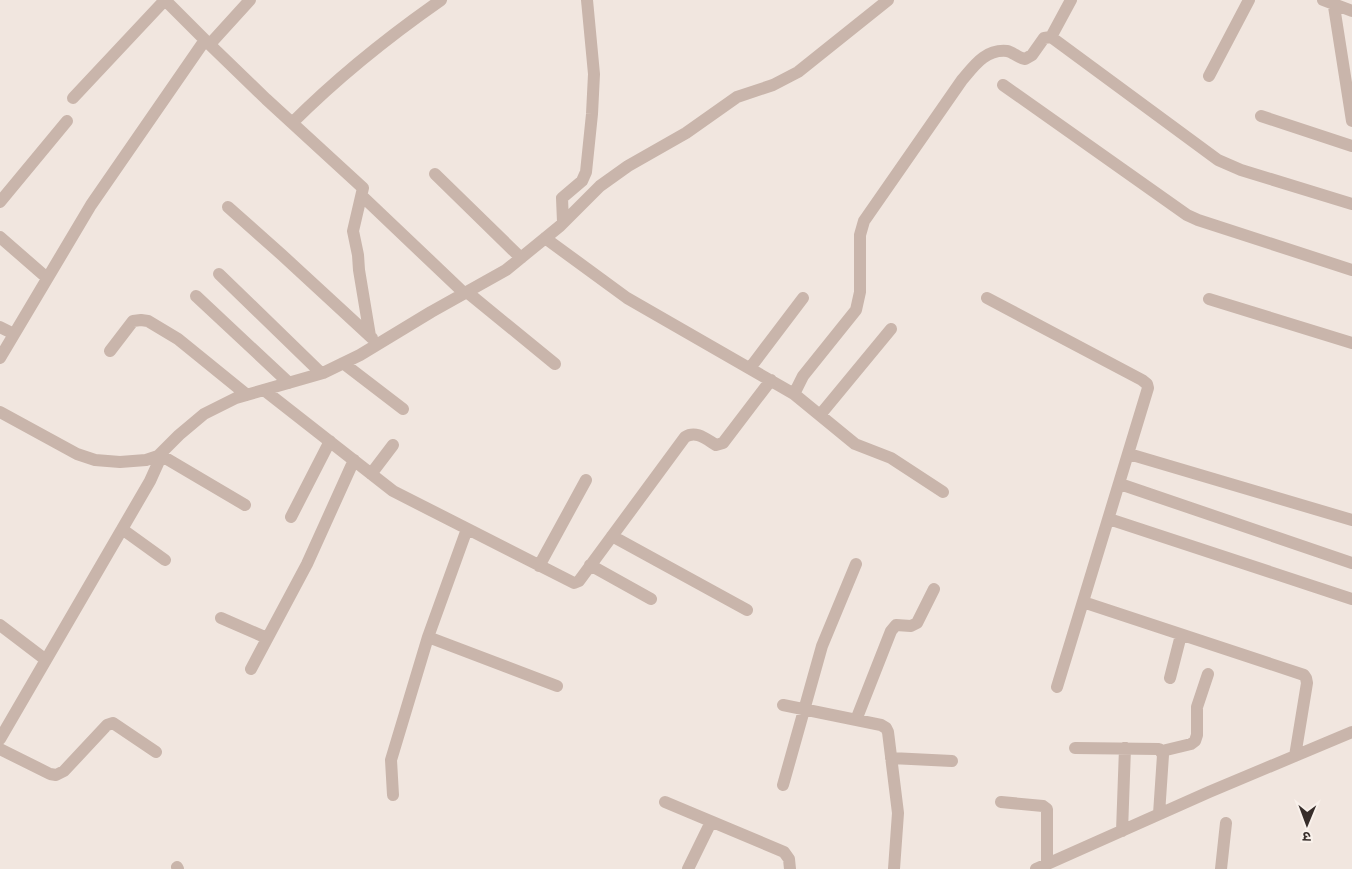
<svg xmlns="http://www.w3.org/2000/svg" width="1352" height="869" viewBox="0 0 1352 869" font-family="Overpass,'Noto Sans Devanagari',sans-serif">
  <style>
    .lines { fill: none; stroke-linecap: round; stroke-linejoin: round }
    .minor { stroke: #c9b5ab; stroke-width: 12 }
  </style>
  <rect width="100%" height="100%" fill="#f1e6df"/>
  <g class="lines">
    <path class="minor" d="M1323 0 1352 11
      M1333 0 1352 121
      M1051 37 1071 0
      M205 40 266 99 363 188 353 231 358 255 359 270 370 336
      M210 44 250 0
      M1209 76 1249 0
      M1003 85 1187 215 1198 220 1352 270
      M73 98 165 0
      M1261 116 1352 146
      M292 123C338 77 388 37 441 0
      M435 174 521 258
      M362 196 464 293
      M0 202 67 121
      M228 207 282 255 372 338
      M563 222 562 198 582 181 586 172 592 114 594 74 587 0
      M0 237 47 278
      M545 238 627 298 794 394 855 444 891 458 943 492
      M219 274 321 373
      M467 292 555 364
      M196 296 289 383
      M987 298 1142 380 1147 384 1148 388 1057 687
      M1209 299 1352 343
      M0 327 14 334
      M110 351 133 321 141 320 148 321 178 339 247 395
      M0 358 91 205 205 40 165 0
      M343 363 403 409
      M750 368 803 298
      M264 390 393 491 574 583 579 581 685 437C696 430 706 439 716 445L723 443 771 380
      M794 394 803 376 856 310 860 292V235L864 221 962 80C974 66 985 49 1007 51 1013 52 1018 58 1025 59L1032 55 1044 38 1051 37 1218 160 1241 170 1352 204
      M0 412 77 454 95 460 120 462 146 460 158 456 179 435 204 414 236 398 323 373 360 355 431 312 506 270 560 226 600 186 628 166 686 133 737 97 773 85 798 72 888 0
      M820 415 891 329
      M1129 454 1352 520
      M162 456 245 505
      M371 474 393 445
      M1120 484 1352 563
      M291 517 330 441
      M1109 519 1352 599
      M122 529 165 560
      M612 536 747 610
      M590 565 651 599
      M539 566 586 480
      M1083 602 1304 675 1306 678 1307 683 1295 756
      M221 618 267 638
      M0 625 46 660
      M428 637 557 686
      M251 669 307 564 354 460
      M1170 678 1181 635
      M783 705 881 725 886 728 888 732 898 813 894 869
      M856 720 891 631 896 625 911 626 917 623 934 589
      M0 739 150 481 164 450
      M1075 748 1159 749 1163 755 1159 814
      M0 749 50 774 56 775 64 771 107 725 113 723 156 752
      M1162 751 1191 744 1195 741 1197 735V707L1208 674
      M891 758 952 761
      M783 785 822 646 856 564
      M393 795 391 760 428 637 467 529
      M665 802 784 852 789 859 790 869
      M1001 802 1043 806 1047 809V864
      M1122 831 1125 748
      M177 867 178 869
      M688 869 711 822
      M1036 869 1209 792 1352 732
      M1221 869 1226 823"/>
  </g>
  <g transform="translate(1307 824) rotate(181)" stroke="#f9f1eb" stroke-width="4" paint-order="stroke">
  <path d="M0-4L9 19L0 12L-9 19Z" fill="#372d2a"/>
  <text y="-8" font-size="14" font-weight="bold" text-anchor="middle" fill="#372d2a">उ</text>
  </g>
</svg>
